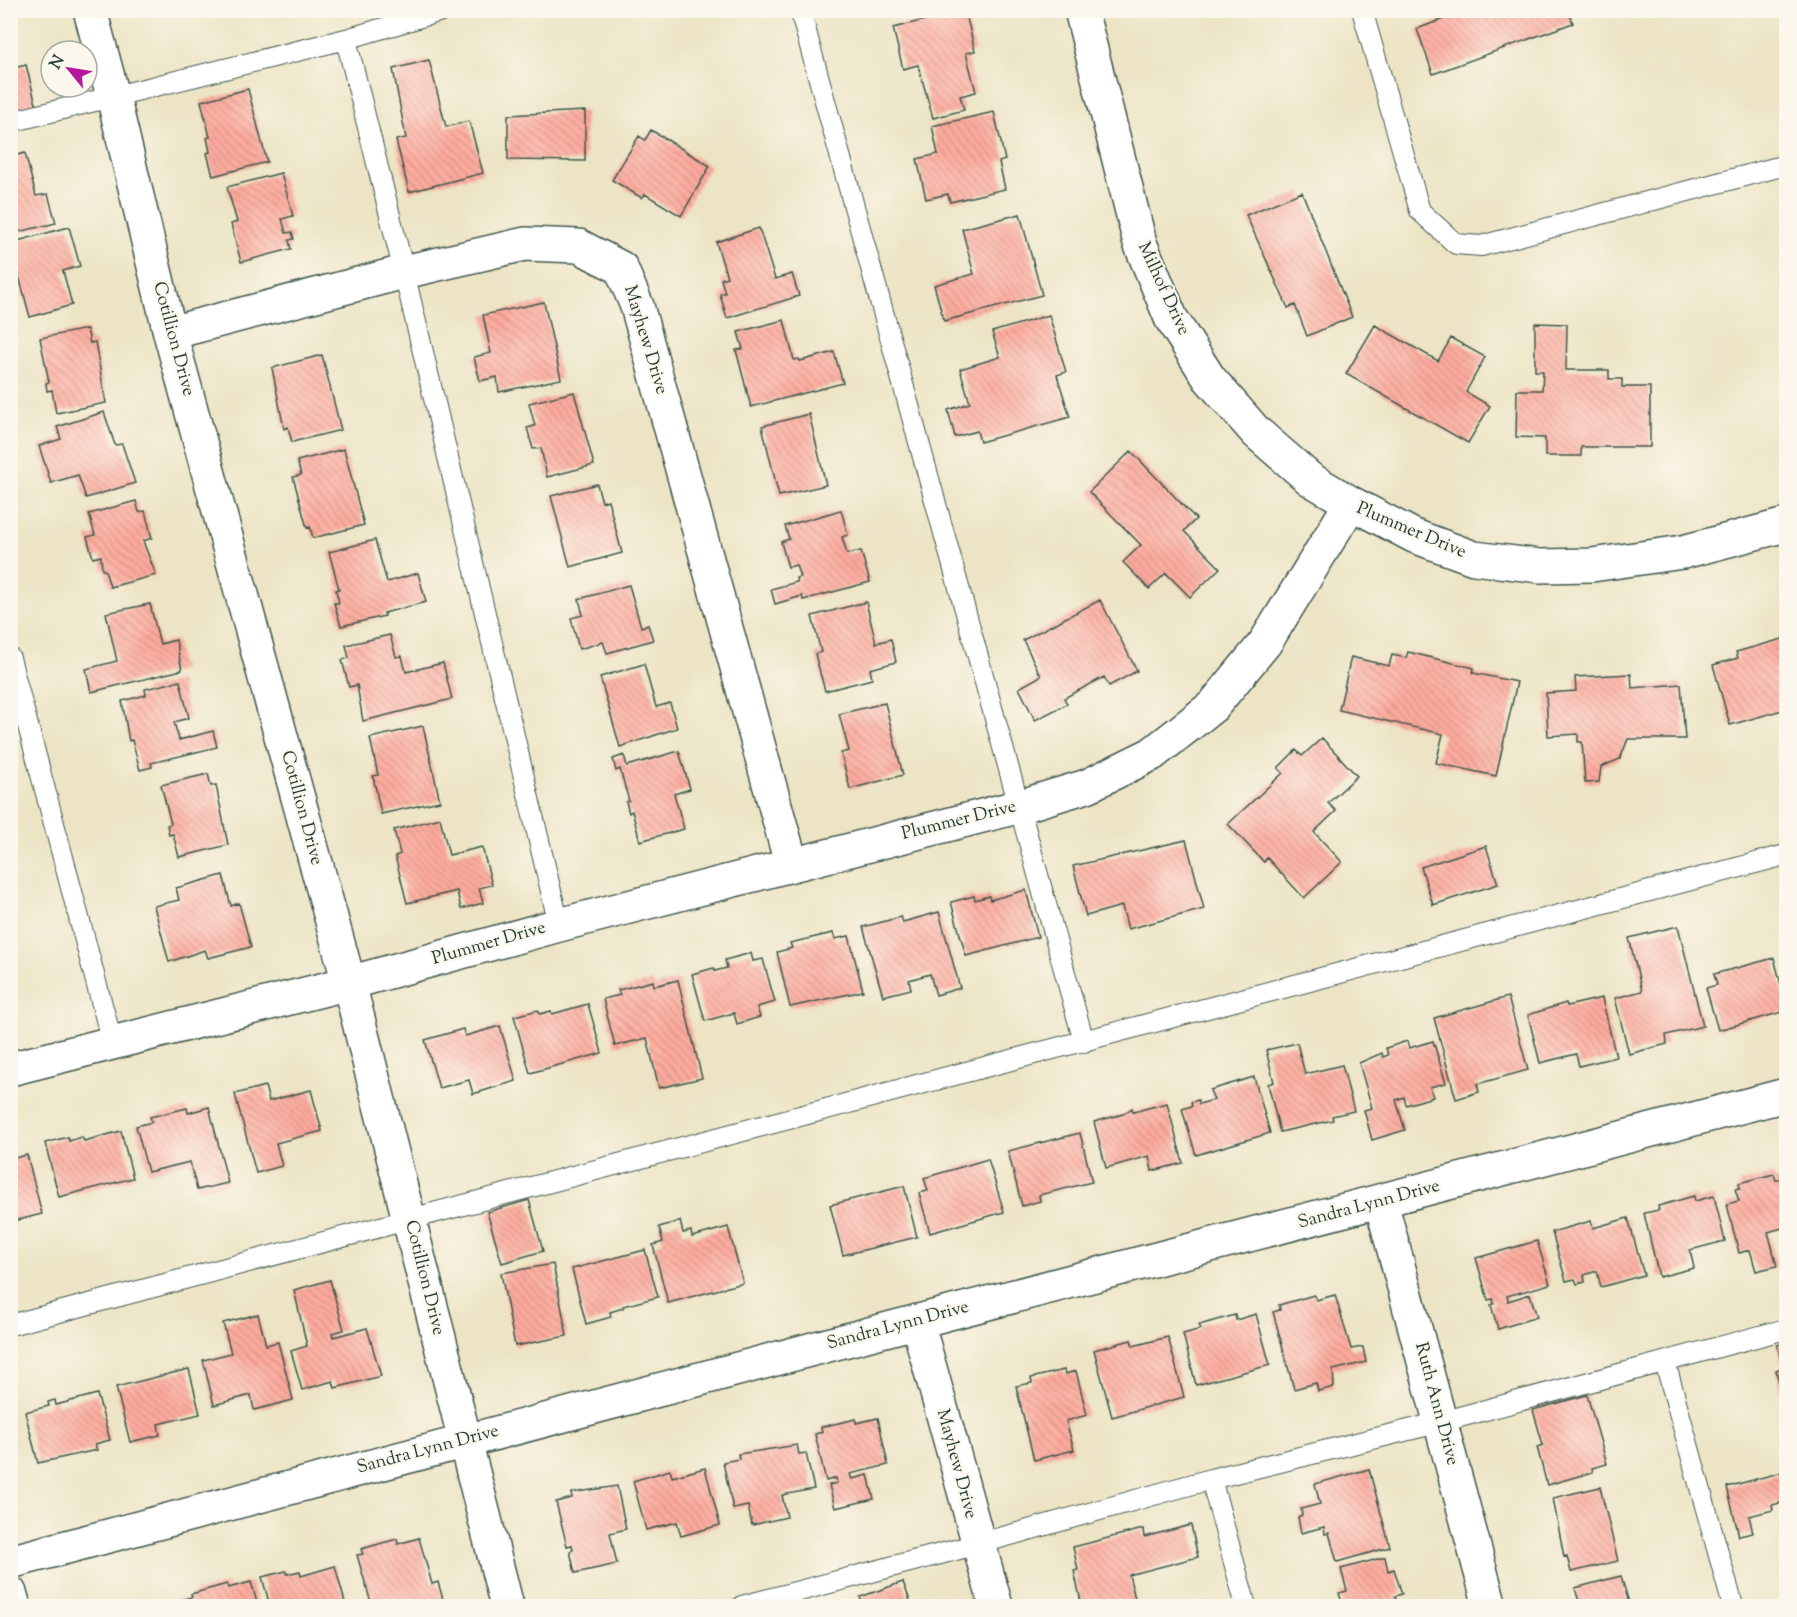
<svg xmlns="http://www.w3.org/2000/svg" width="1797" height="1617" viewBox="0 0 1797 1617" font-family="'Sorts Mill Goudy',serif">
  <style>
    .building { fill: url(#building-back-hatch) }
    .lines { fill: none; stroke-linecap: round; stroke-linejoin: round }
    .service-casing { stroke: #3e564a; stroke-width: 22 }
    .minor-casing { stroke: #3e564a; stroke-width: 36 }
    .service { stroke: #fff; stroke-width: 20 }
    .minor { stroke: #fff; stroke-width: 33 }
    .labels { text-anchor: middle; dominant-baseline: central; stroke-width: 4.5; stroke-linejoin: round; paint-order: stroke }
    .street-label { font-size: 18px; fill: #1f3d34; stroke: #fbf7ec }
  </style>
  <defs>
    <pattern id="building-back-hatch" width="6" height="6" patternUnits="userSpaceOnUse" patternTransform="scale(1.5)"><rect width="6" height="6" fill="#feab9e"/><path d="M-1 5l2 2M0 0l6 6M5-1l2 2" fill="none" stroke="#cd8c82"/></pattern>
  </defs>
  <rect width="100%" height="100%" fill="#fbf7ec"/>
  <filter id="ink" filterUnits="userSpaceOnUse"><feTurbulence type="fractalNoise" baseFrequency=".0167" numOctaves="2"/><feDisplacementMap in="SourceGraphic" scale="12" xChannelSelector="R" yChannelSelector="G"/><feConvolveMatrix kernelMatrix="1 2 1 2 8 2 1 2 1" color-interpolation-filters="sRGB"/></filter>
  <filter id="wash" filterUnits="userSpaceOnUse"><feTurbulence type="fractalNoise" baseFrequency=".008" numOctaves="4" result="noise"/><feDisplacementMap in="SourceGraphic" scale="24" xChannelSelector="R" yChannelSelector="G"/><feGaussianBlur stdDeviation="1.35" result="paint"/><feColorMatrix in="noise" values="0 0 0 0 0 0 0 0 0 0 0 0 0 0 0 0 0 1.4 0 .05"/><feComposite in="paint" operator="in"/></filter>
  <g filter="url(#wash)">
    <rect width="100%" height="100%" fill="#ece4c4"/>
    <g id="blocks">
      <path class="building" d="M965 10 975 51 966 53 976 92 960 96 964 110 933 118 918 65 903 69 893 28Z
        M1467 10H1568L1573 23 1433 74 1417 29Z
        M429 60 446 127 469 121 483 173 409 192 396 140 406 138 393 69Z
        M26 65 37 108 10 116V69Z
        M248 89 267 162 213 176 207 153 210 152 207 138 210 137 201 101Z
        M585 111V161L508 160V115Z
        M994 112 1005 160 999 162 1005 189 950 202 948 194 926 199 917 159 938 154 932 126Z
        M651 130 710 166 681 216 645 194 642 198 612 180 639 136 645 140Z
        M25 153 36 196 48 194 56 223 10 234V157Z
        M281 173 293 216 282 219 286 233 292 232 294 239 289 240 291 249 241 262 231 224 237 222 227 187Z
        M1302 192 1352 317 1307 336 1295 305 1288 308 1246 215Z
        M1020 214 1042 295 944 321 934 285 974 274 962 229Z
        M69 227 80 266 63 271 72 305 30 317 10 243Z
        M759 228 775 279 792 274 799 296 727 318 720 294 725 293 721 279 727 277 716 242Z
        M544 302 561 379 499 392 497 377 480 381 474 357 491 353 483 315Z
        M1049 315 1066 372 1057 375 1070 417 980 442 977 431 955 437 948 410 970 403 960 369 1000 357 992 332Z
        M784 320 794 360 799 359 800 361 834 352 843 383 751 407 736 350 743 349 738 332Z
        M1535 323 1567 324 1566 370H1609V379H1622V387H1650V447H1581V456H1545V438L1516 437 1517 390H1542L1543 371H1535Z
        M1375 325 1438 361 1451 338 1485 357 1466 392 1490 406 1468 443 1346 374Z
        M87 329 90 343 95 342 106 403 56 413 52 390 47 391 46 383 49 382 40 338Z
        M322 355 341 430 292 442 288 427 284 429 272 368Z
        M574 392 594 465 547 477 541 448 533 449 527 428 535 426 529 403Z
        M104 412 115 445 122 444 135 483 86 498 78 475 51 483 39 446 61 439 57 427Z
        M809 414 826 485 779 496 762 426Z
        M344 449 364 525 313 538 310 527 307 528 293 477 301 475 297 461Z
        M1131 451 1196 519 1184 531 1220 568 1190 597 1166 573 1149 589 1123 562 1141 545 1089 492Z
        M597 484 602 502 608 500 622 553 570 567 551 496Z
        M136 501 139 512 145 511 152 538 143 541 156 575 110 587 105 570H102L101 556 93 558 87 537 95 535 89 514Z
        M841 510 848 535 842 537 847 554 861 551 870 582 803 600 802 596 775 604 771 589 797 582 796 578 800 577 796 565 788 567 781 542 789 539 785 526Z
        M375 540 387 582 418 573 426 602 384 613 385 616 341 626 334 603H339L336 590 339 589 329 552Z
        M629 585 641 627 648 625 653 640 607 653 603 642 579 649 571 618 583 615 579 599Z
        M1100 600 1137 671 1109 686 1104 677 1064 698 1067 704 1035 720 1019 688 1041 676 1023 640Z
        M866 602 876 643 891 639 896 662 870 669 872 679 825 691 815 654 821 652 812 616Z
        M150 604 160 644 176 640 182 670 91 692 86 669 117 661 106 613Z
        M390 635 396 657 402 656 406 672 443 663 452 699 363 721 357 685 349 687 342 660 349 658 346 645Z
        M1786 638V709L1730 725 1713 665 1738 658 1736 652Z
        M1408 652 1474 668 1473 673 1517 682 1496 776 1436 763 1443 734 1339 710 1351 657 1389 666 1392 655 1406 658Z
        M644 664 656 707 670 703 677 728 620 747 600 677Z
        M1631 674 1632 688 1681 684 1685 739H1628L1620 759 1601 767 1599 782 1585 783 1582 742H1578V734L1548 736 1546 693 1576 691 1575 677Z
        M180 681 189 718 174 722 179 740 213 731 217 747 151 763 152 767 140 770 132 740 129 741 122 701 146 695 145 689Z
        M885 703 903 775 850 789 841 753 849 751 839 714Z
        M423 726 440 801 381 814 373 776 378 775 370 738Z
        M1322 738 1357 776 1328 803 1336 811 1314 832 1342 862 1304 898 1267 858 1264 862 1228 824 1283 773 1278 768 1296 750 1302 756Z
        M679 751 690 789 674 794 684 829 640 841 632 811 629 813 626 802 629 801 620 769 616 771 613 759 624 755 627 766Z
        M208 774 211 786 216 785 228 845 179 857 173 834 169 835 167 825 171 824 161 785Z
        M440 818 449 855 482 847 492 885 479 888 483 903 461 909 457 891 407 903 395 856 400 854 394 830Z
        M1186 840 1204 909 1128 929 1122 906 1086 916 1073 866Z
        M1486 846 1498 884 1433 905 1421 867Z
        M223 875 231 906 239 903 251 947 208 958 205 950 169 962 154 906 179 900 176 888Z
        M1026 890 1038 937 966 956 951 902 974 896 975 900 989 896 990 900Z
        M939 912 960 988 936 995 930 974 909 980 911 989 883 996 863 927 901 917 903 922Z
        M1678 926 1703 1026 1666 1035 1667 1044 1629 1054 1615 998 1642 991 1629 938Z
        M833 933 835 939 849 936 863 991 790 1007 777 952 792 948 790 943Z
        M751 953 753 961 763 959 775 1002 757 1007 760 1017 737 1024 734 1013 705 1021 692 974 714 968 715 971 727 968 725 960Z
        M1774 958 1786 1003V1011L1718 1030 1706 988 1717 985 1714 974Z
        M678 980 702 1078 659 1088 647 1038 615 1046 603 999 620 995 618 990 653 981 654 986Z
        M1508 997 1528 1070 1477 1084 1479 1092 1456 1099 1434 1018Z
        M1602 998 1616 1057 1579 1066 1576 1054 1540 1063 1528 1015 1566 1003 1567 1006Z
        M588 1004 602 1053 530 1073 514 1016 538 1010 540 1014 551 1011 552 1014Z
        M500 1026 516 1081 473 1094 469 1080 439 1088 425 1040 463 1029 465 1036Z
        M1407 1041 1409 1048 1433 1041 1446 1083 1430 1087 1433 1097 1406 1105 1404 1097 1396 1100 1405 1130 1372 1140 1364 1110 1372 1108 1359 1063 1382 1053 1383 1057 1388 1055 1386 1048Z
        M1297 1043 1305 1074 1342 1065 1354 1111 1332 1116 1333 1120 1280 1132 1268 1084 1274 1082 1266 1050Z
        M1254 1077 1270 1133 1196 1155 1182 1109 1192 1106 1191 1102 1198 1100 1199 1104 1214 1100 1210 1090Z
        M265 1086 269 1101 311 1090 322 1131 276 1143 282 1166 256 1173 235 1094Z
        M1167 1103 1183 1163 1152 1171 1149 1156 1106 1168 1094 1122 1123 1114 1132 1108 1133 1112Z
        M209 1107 228 1183 197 1190 190 1162 148 1172 136 1126 152 1122 150 1117 187 1108 188 1113Z
        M121 1131 133 1178 59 1197 45 1143 68 1137 69 1141 82 1137 84 1141Z
        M1080 1133 1092 1182 1039 1195 1040 1201 1022 1206 1008 1151Z
        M27 1155 42 1214 10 1222V1159Z
        M988 1159 1004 1212 930 1233 919 1193 928 1191 924 1178Z
        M1774 1174 1776 1180 1786 1177V1227L1768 1232 1777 1266 1756 1271 1750 1250 1739 1253 1727 1204 1739 1201 1735 1189 1740 1188 1739 1183Z
        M904 1186 917 1237 843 1255 830 1205Z
        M1694 1196 1695 1201 1714 1196 1725 1241 1690 1250 1694 1268 1659 1277 1644 1213 1659 1210 1658 1206Z
        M529 1200 543 1251 502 1263 487 1212Z
        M1628 1218 1644 1275 1601 1287 1597 1271 1584 1275 1585 1282 1577 1284 1575 1279 1566 1281 1552 1232 1591 1221 1593 1228Z
        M680 1221 683 1233 691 1231 692 1237 728 1227 743 1283 668 1303 653 1245 663 1242 659 1227Z
        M1537 1241 1550 1284 1507 1296 1508 1301 1530 1294 1537 1317 1498 1329 1491 1305 1494 1304 1493 1299 1488 1300 1476 1258Z
        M645 1250 658 1297 623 1306V1308L610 1312 611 1317 586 1324 572 1269Z
        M553 1264 567 1336 515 1346 501 1273Z
        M330 1280 344 1330 332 1333 333 1337 367 1328 381 1376 335 1388 333 1381 302 1390 291 1351 307 1346 294 1290Z
        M1314 1295 1316 1300 1335 1295 1351 1349 1363 1347 1366 1362 1333 1370 1334 1387 1318 1391 1316 1383 1294 1389 1273 1312 1280 1310 1279 1305Z
        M258 1314 266 1345 278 1342 293 1400 254 1410 251 1395 214 1405 203 1360 231 1353 223 1323Z
        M1256 1314 1270 1365 1196 1385 1183 1334 1201 1329 1199 1325 1235 1315 1236 1320Z
        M1168 1337 1184 1397 1112 1417 1094 1350 1131 1340 1133 1346Z
        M1786 1343V1391L1781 1392 1776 1370 1783 1368 1777 1345Z
        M189 1369 200 1414 158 1424 160 1435 130 1442 116 1387Z
        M1064 1370 1065 1374 1076 1371 1087 1415 1066 1421 1074 1450 1034 1460 1016 1386 1032 1383 1031 1378Z
        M97 1394 110 1440 95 1444 97 1450 38 1463 25 1412 49 1406 48 1402 55 1400 56 1405Z
        M1587 1395 1607 1464 1592 1468 1593 1472 1547 1485 1537 1447 1543 1445 1533 1410Z
        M878 1418 888 1465 850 1474 852 1479 868 1475 874 1499 835 1508 829 1485 837 1483 836 1478 826 1481 815 1434 822 1432 821 1427 856 1419V1423Z
        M797 1445 799 1454 806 1453 814 1489 782 1495 787 1517 752 1525 748 1506 733 1509 723 1462 739 1459 738 1454Z
        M10 1454 15 1469 10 1470Z
        M705 1468 720 1525 681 1536 677 1522 646 1530 633 1481 670 1470 672 1477Z
        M1369 1469 1390 1547 1337 1562 1329 1533 1325 1534 1324 1527 1301 1533 1298 1517 1302 1515 1301 1509 1320 1504 1315 1484Z
        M1786 1471V1508L1783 1509 1781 1503 1772 1505 1773 1510 1749 1516 1753 1533 1739 1536 1727 1487Z
        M617 1486 626 1529 610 1533 617 1564 575 1573 570 1551 573 1550 572 1545 567 1546 556 1502 572 1498 571 1493Z
        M1600 1487 1618 1561 1571 1572 1567 1556 1564 1557 1553 1498Z
        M1191 1525 1198 1557 1129 1575 1137 1606H1088V1604L1082 1606 1074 1571 1078 1570 1073 1547 1143 1529 1144 1537Z
        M419 1538 432 1584 438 1582 445 1606H372L357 1555 363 1554 361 1549 397 1539 398 1544Z
        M1385 1557 1388 1571 1394 1569 1402 1594 1395 1596 1398 1606H1343L1339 1593 1347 1591 1341 1569Z
        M335 1566 346 1606H270L262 1577 286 1571 287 1574 300 1571 301 1576Z
        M1621 1576 1630 1606H1572L1571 1604 1579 1602 1575 1588Z
        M251 1582 258 1606H178L176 1601 192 1597 191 1594 227 1584 228 1588Z
        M903 1582 912 1606H863L860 1597Z"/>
    </g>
  </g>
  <g filter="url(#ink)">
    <use href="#blocks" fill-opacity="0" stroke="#3e564a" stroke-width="1.5"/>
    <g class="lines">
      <g class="service-casing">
        <path id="service" d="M800 10 1084 1042
          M1362 10 1420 211 1456 244 1481 246 1786 165
          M346 39 404 272 559 925
          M10 122 346 39 445 10
          M10 658 112 1042
          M10 1325 1786 855
          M1665 1362 1733 1606
          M1211 1479 1246 1606
          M742 1606 978 1544 1211 1479 1441 1422 1786 1329"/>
      </g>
      <g class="minor-casing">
        <path id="minor" d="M90 10 113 96 170 333 349 983 507 1606
          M1081 10 1140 243 1171 318 1209 378 1256 432 1310 479 1351 503 1414 536 1474 558 1540 566 1592 565 1683 552 1786 525
          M170 333 404 272 525 244 579 246 621 268 637 306 791 863
          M10 1069 349 983 559 925 1021 806 1087 786 1152 754 1213 706 1265 643 1351 503
          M1381 1202 1490 1606
          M917 1321 996 1606
          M10 1562C311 1481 611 1401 911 1323 1203 1246 1495 1172 1786 1095
          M10 1593 14 1606"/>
      </g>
      <use href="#service" class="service"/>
      <use href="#minor" class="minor"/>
    </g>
  </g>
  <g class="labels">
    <g class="street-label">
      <text transform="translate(1163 289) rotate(65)">Milhof Drive</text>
      <text transform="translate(173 339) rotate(75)">Cotillion Drive</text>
      <text transform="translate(645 340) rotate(73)">Mayhew Drive</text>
      <text transform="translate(1411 531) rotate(23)">Plummer Drive</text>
      <text transform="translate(301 808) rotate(75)">Cotillion Drive</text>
      <text transform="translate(959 821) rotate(-14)">Plummer Drive</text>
      <text transform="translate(489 944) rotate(-16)">Plummer Drive</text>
      <text transform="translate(1369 1205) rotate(-15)">Sandra Lynn Drive</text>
      <text transform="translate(424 1278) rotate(76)">Cotillion Drive</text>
      <text transform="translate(898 1326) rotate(-15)">Sandra Lynn Drive</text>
      <text transform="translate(1436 1404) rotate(75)">Ruth Ann Drive</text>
      <text transform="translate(428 1450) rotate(-15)">Sandra Lynn Drive</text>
      <text transform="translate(956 1464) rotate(75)">Mayhew Drive</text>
    </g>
  </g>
  <rect width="1797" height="1617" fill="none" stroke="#fbf7ec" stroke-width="36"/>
  <g transform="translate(69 69) rotate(300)"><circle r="28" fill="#fbf7ec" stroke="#a3ada2" stroke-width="1.5"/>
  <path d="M0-4.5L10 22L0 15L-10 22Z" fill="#b5179e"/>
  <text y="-9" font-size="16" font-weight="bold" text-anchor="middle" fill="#1f3d34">N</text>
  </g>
</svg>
